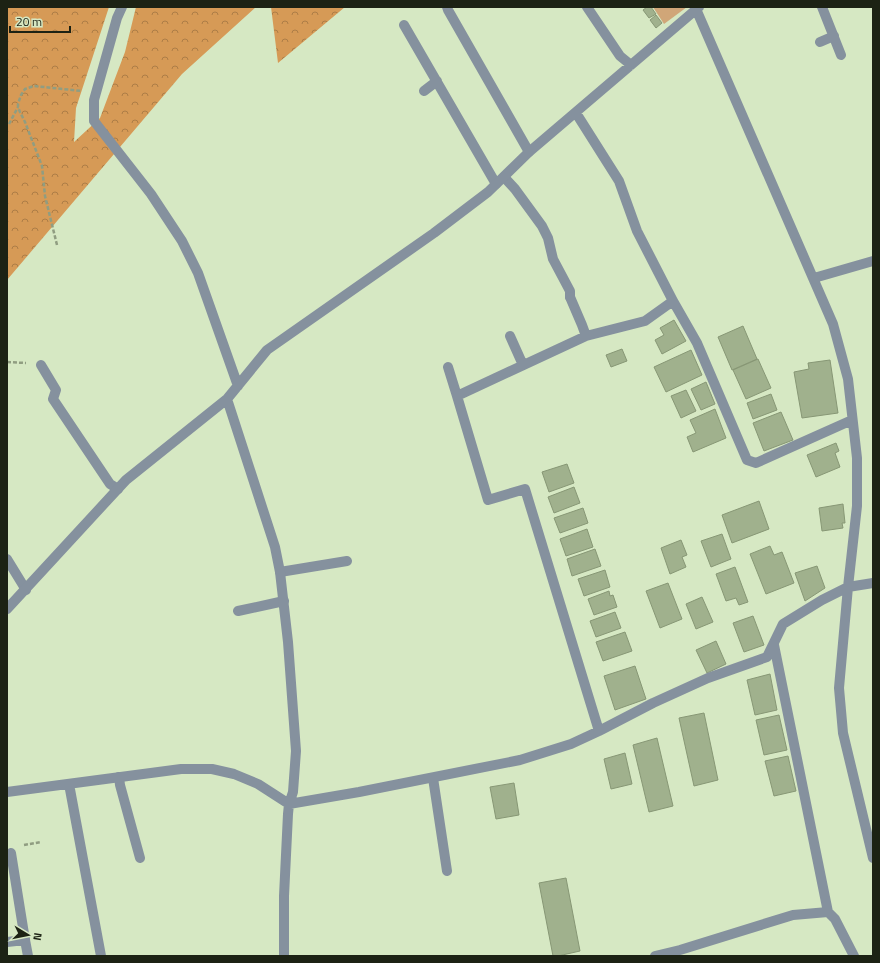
<svg xmlns="http://www.w3.org/2000/svg" width="880" height="963" viewBox="0 0 880 963" font-family="'Titillium Web',sans-serif">
  <style>
    .forest { fill: url(#forest-crowns) }
    .green { fill: #d0a678 }
    .building { fill: #a0b18d; stroke: #879775 }
    .lines { fill: none; stroke-linecap: round; stroke-linejoin: round }
    .path { stroke: #909d81; stroke-width: 2.5; stroke-dasharray: 4 2; stroke-linecap: butt }
    .service { stroke: #85919e; stroke-width: 10 }
    .minor { stroke: #85919e; stroke-width: 10 }
  </style>
  <defs>
    <pattern id="forest-crowns" width="20" height="18" patternUnits="userSpaceOnUse"><rect width="20" height="18" fill="#d69a56"/><path d="M2 6a3 3 0 1 1 6 0M12 15a3 3 0 1 1 6 0" fill="none" stroke="#ad7d46"/></pattern>
  </defs>
  <rect width="100%" height="100%" fill="#d6e8c3"/>
  <path class="forest" d="M7 7H109L76 108 74 142 100 118 125 52 136 7H256L182 74 7 280Z
    M271 7H345L278 63Z"/>
  <path class="green" d="M653 7H687L664 24Z"/>
  <path class="building" d="M647 7H651L656 14 649 18 643 10Z
    M656 15 662 23 656 28 650 20Z
    M674 320 686 341 662 354 655 340 664 335 660 328Z
    M743 326 757 359 732 370 718 337Z
    M622 349 627 361 611 367 606 355Z
    M691 350 702 375 666 392 654 367Z
    M758 359 771 388 746 399 733 370Z
    M830 360 838 413 802 418 794 372 809 369 808 363Z
    M706 382 715 404 701 410 691 389Z
    M686 390 696 411 681 418 671 396Z
    M771 394 777 410 753 419 747 403Z
    M715 409 726 438 693 452 687 437 696 433 690 420Z
    M781 412 793 440 764 451 753 423Z
    M836 443 839 451 835 453 840 467 816 477 807 455Z
    M567 464 574 483 549 492 542 472Z
    M574 487 580 503 554 513 548 497Z
    M759 501 769 529 732 543 722 515Z
    M843 504 845 523H842L843 528 822 531 819 508Z
    M583 508 588 523 560 533 554 518Z
    M587 529 593 547 566 556 560 539Z
    M722 534 731 559 711 567 701 541Z
    M681 540 687 555 682 557 686 567 670 574 661 548Z
    M770 546 774 555 782 552 794 583 766 594 750 554Z
    M595 549 601 566 572 576 567 559Z
    M817 566 825 588 805 601 795 573Z
    M735 567 748 602 739 605 736 598 726 601 716 574Z
    M605 570 610 587 584 596 578 579Z
    M668 583 682 619 660 628 646 591Z
    M609 591 610 596 613 595 617 607 594 615 588 599Z
    M702 597 713 622 696 629 686 604Z
    M615 612 621 628 596 637 590 621Z
    M753 616 764 645 744 652 733 623Z
    M625 632 632 651 603 661 596 642Z
    M716 641 726 664 707 673 696 650Z
    M635 666 646 699 615 710 604 676Z
    M770 674 777 710 755 715 747 680Z
    M704 713 718 780 694 786 679 718Z
    M779 715 787 750 764 755 756 720Z
    M657 738 673 806 649 812 633 745Z
    M625 753 632 784 611 789 604 759Z
    M788 756 796 791 774 796 765 761Z
    M514 783 519 815 496 819 490 787Z
    M566 878 580 951 558 956H553L539 883Z"/>
  <g class="lines">
    <path class="path" d="M9 124 18 107
      M57 245 45 196 42 166 25 122 20 112 18 107V104L21 95 25 89 34 86 82 91
      M7 362 26 363
      M24 845 41 842"/>
    <path class="service" d="M447 7 448 10 529 152
      M822 7 841 55
      M404 25 496 184
      M820 42 834 36
      M424 91 437 81
      M504 177 515 189 542 226 548 238 553 259 570 291V297
      M41 365 56 390 53 399 110 484 118 489
      M7 559 26 590
      M280 572 347 561
      M238 611 284 601
      M119 777 120 785 140 858
      M433 778 447 871
      M11 853 25 940"/>
    <path class="minor" d="M122 7 117 18 94 100V121L151 194 182 241 198 273 238 386
      M587 7 620 56 631 65
      M696 9 833 324 848 379 857 458V506L848 587 839 688 843 733 873 858
      M576 113 619 181 637 231 673 301 697 343 747 460 756 463 852 420
      M814 278 873 261
      M570 297 582 325 586 336
      M510 336 523 365
      M448 367 457 396
      M227 399 275 547 280 572 288 642 296 751 293 792 289 804 288 814 284 896V956
      M7 609 126 480 227 399 267 350 434 233 488 192 529 152 699 7
      M774 645 828 912
      M599 731 525 489 488 500 457 396 586 336 645 321 673 301
      M69 784 101 956
      M7 792 181 769H212L234 774 258 784 289 804 359 792 520 760 571 744 599 731 653 703 708 678 767 657 783 624 822 600 848 587 873 583
      M7 942 25 940 28 956
      M655 956 680 950 793 915 828 912 835 919 854 956"/>
  </g>
  <rect width="880" height="963" fill="none" stroke="#1c2214" stroke-width="16"/>
  <g transform="translate(28 935) rotate(100)" stroke="#d6e8c3" stroke-width="3" paint-order="stroke">
  <path d="M0-3L7 15L0 10L-7 15Z" fill="#1c2214"/>
  <text y="-6" font-size="11" font-weight="bold" text-anchor="middle" fill="#1c2214">N</text>
  </g>
  <path d="M10 26v6h60v-6" fill="none" stroke="#1c2214" stroke-width="2"/>
  <text x="16" y="26" font-size="12" fill="#1c2214" stroke="#d6e8c3" stroke-width="3" paint-order="stroke">20 m</text>
</svg>
